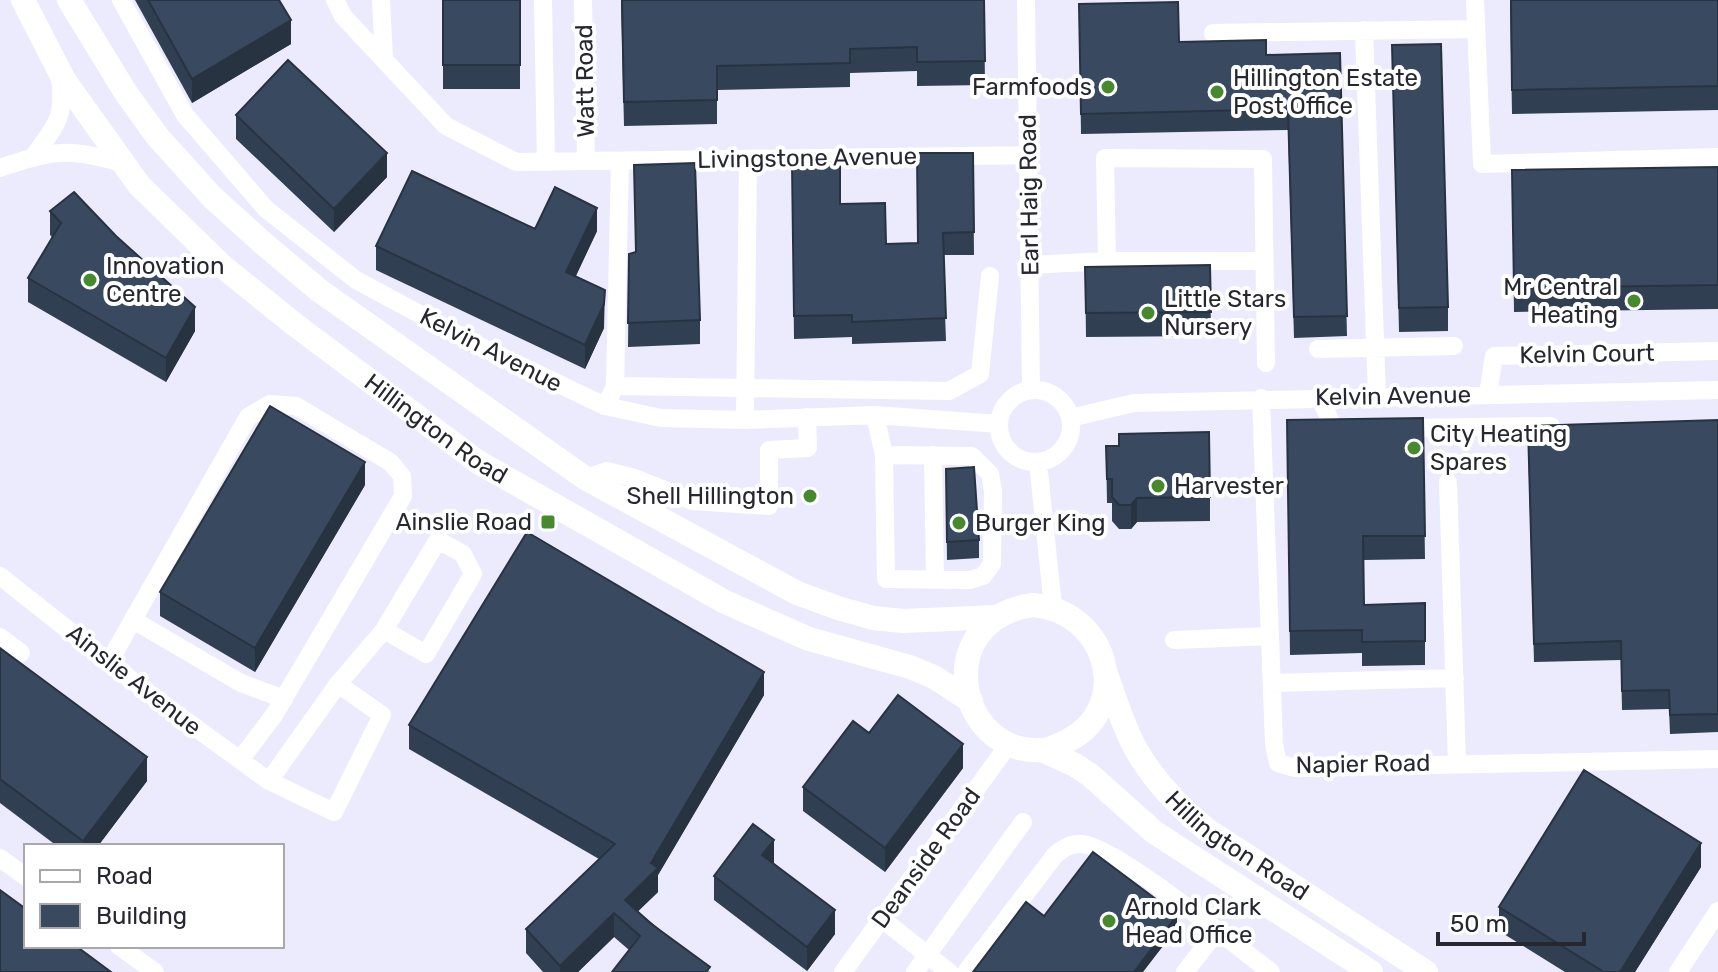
<svg xmlns="http://www.w3.org/2000/svg" width="1718" height="972" viewBox="0 0 1718 972" font-family="Rubik,sans-serif">
  <style>
    .lines { fill: none; stroke-linecap: round; stroke-linejoin: round }
    .minor { stroke: #fff; stroke-width: 18 }
    .major { stroke: #fff; stroke-width: 24 }
    .wall { fill: #313f52 }
    .shaded-wall { fill: #283342 }
    .building { fill: #39495f; stroke: #283342; stroke-width: 2 }
    .poi-dot { fill: #478a2e; stroke: #fff; stroke-width: 3 }
    .labels { text-anchor: middle; dominant-baseline: central; stroke-width: 8; stroke-linejoin: round; paint-order: stroke }
    .poi-label { font-size: 24px; fill: #272732; stroke: #fff; text-anchor: start }
    .street-label { font-size: 24px; fill: #272732; stroke: #fff }
  </style>
  <rect width="100%" height="100%" fill="#ecebfe"/>
  <g class="lines">
    <path class="minor" d="M121 0 185 115 266 209 356 280 479 346 605 406 661 418 745 420 875 415 999 424
      M335 0 343 16 446 126 516 162 1028 155
      M381 0 384 58
      M543 0 546 162
      M583 0 586 161
      M1026 0 1031 390
      M1475 0 1482 164 1718 157
      M1364 30 1377 397
      M1213 33 1476 29
      M33 157C57 123 65 120 60 76
      M0 168C52 150 71 147 124 164
      M1107 261 1105 158 1263 159 1266 363
      M1030 265 1107 261H1264
      M1318 349 1454 346
      M615 386 949 391 980 374 990 276
      M999 426a36 36 0 1 1 72 0a36 36 0 1 1-72 0Z
      M1488 394 1494 356 1718 351
      M610 397 615 386 620 161
      M1261 398 1274 744 1278 763 1295 768 1718 759
      M1320 398 1334 429H1347
      M875 415 884 455 886 579 970 580 983 576 992 564 993 491 990 474 972 456 884 455
      M1070 418 1134 403 1718 390
      M745 420 748 159
      M1401 428 1551 426
      M933 455 935 580
      M1038 462 1053 607
      M585 478 607 471 635 478 692 501 769 506V450L808 448 807 417
      M1448 482 1457 763
      M0 576 152 696 269 781 334 812 382 715 338 684
      M133 620 241 683 284 699
      M0 637 21 653
      M1174 640 1270 636
      M109 662 248 417 270 404 296 406 390 462 402 476 403 496 274 715 240 760
      M1272 683 1455 678
      M269 781 338 684 384 630 438 540 463 554 473 574 426 654 384 630
      M0 858 26 877
      M882 919 949 972
      M119 946 155 972
      M843 972 1009 744
      M915 972 1023 822
      M966 972 1055 855C1064 848 1070 843 1082 844 1117 847 1237 947 1271 972
      M1185 972 1217 931
      M1678 972 1718 911"/>
    <g class="major">
      <path id="s1" d="M23 0 64 80 139 185 222 266 294 324 478 462 725 602 809 639 910 667 934 677 971 701"/>
      <path d="M69 0 126 93 157 136 212 197 264 244 320 291 585 478 797 593 838 608 873 618 903 621 997 617"/>
      <path d="M1033 605C1107 611 1134 705 1069 740 1061 744 1050 750 1041 750 956 755 930 619 1033 605Z"/>
      <path id="s2" d="M1105 671C1114 696 1122 723 1134 746 1152 779 1179 807 1207 830L1426 972"/>
      <path d="M1042 750 1075 765 1090 775 1154 832 1371 972"/>
    </g>
  </g>
  <path class="wall" d="M135 0H279L291 44 192 103Z
    M443 0H520V89H443Z
    M621 0H984L985 85 917 86V71L850 73V87L717 90V124L624 126Z
    M1510 0H1718V110L1512 114Z
    M1079 4 1179 42 1266 55 1340 53 1347 336 1294 338 1288 130 1081 134Z
    M1392 45 1448 307V331L1399 332Z
    M236 115 387 177 334 232 236 139Z
    M973 153 974 255H943L946 341 852 344V337L794 339 792 164 886 244 917 243Z
    M634 165 700 320V344L628 347 629 254 636 252Z
    M1718 167V309L1514 312 1512 170Z
    M50 211 195 331 166 382 28 302V278L52 237 50 235Z
    M535 229 597 231 576 276 604 328 585 369 376 270V246Z
    M1210 265 1211 336 1086 337 1085 267Z
    M1423 418 1425 559 1364 560V605L1425 603V665L1362 666V653L1290 655 1287 420Z
    M1718 420V732L1670 734 1669 709 1622 710 1621 660 1534 662 1528 444Z
    M1106 446 1210 497V521L1137 522 1131 529H1119L1112 521V503H1107Z
    M946 469 979 540V558L947 560Z
    M365 485 255 672 160 616V592Z
    M0 648 147 781 98 846H57L0 803Z
    M764 695 658 875V892L638 911 710 972 629 950 614 937 578 972H543L526 953V929L599 859 409 749V725Z
    M869 733 963 768 885 872 803 811V787Z
    M774 864 835 934 807 971 714 900V876Z
    M1701 867 1635 972H1565L1499 931V907Z"/>
  <path class="shaded-wall" d="M291 20V44L192 103V79Z
    M387 153V177L334 232V209Z
    M597 208V231L566 296V272Z
    M605 290 604 328 585 369V345Z
    M195 307V331L166 382V358Z
    M365 462V485L255 672V648Z
    M1137 498V522L1131 529V505Z
    M764 672V695L658 875V892L625 924V900L651 863Z
    M963 744V768L885 872V848Z
    M147 757V781L98 846H83V841Z
    M774 840V864L762 855Z
    M1701 843V867L1635 972H1620Z
    M835 910V934L807 971V947Z
    M614 913V937L578 972H560V966Z
    M1177 915V928L1143 972H1134Z"/>
  <path class="building" d="M148 0H279L291 20 192 79Z
    M443 0H520V65H443Z
    M622 0H984L985 61 917 62V47L850 49V63L717 66V100L624 102Z
    M1511 0H1718V86L1512 90Z
    M1178 2 1179 42 1266 40V55L1340 53 1347 316 1294 317 1288 109 1081 114 1079 4Z
    M1441 44 1448 307 1399 308 1392 45Z
    M288 60 387 153 334 209 236 115Z
    M917 153H973L974 232 943 233 946 318 852 322V315L794 316 792 164 840 162V204L885 203 886 244 918 243Z
    M695 163 700 320 628 323 629 254 636 252 634 165Z
    M1718 167V285L1514 288 1512 170Z
    M412 171 535 229 555 187 597 208 566 272 605 290 604 304 585 345 376 246Z
    M74 192 116 236 195 307 166 358 28 278 61 223 50 211Z
    M1210 265 1211 312 1086 313 1085 267Z
    M270 406 365 462 255 648 160 592Z
    M1423 418 1425 536H1363L1364 605 1425 603V641L1362 642V630L1290 631 1287 420Z
    M1718 420V714L1670 715 1669 690 1622 691 1621 641 1534 644 1528 426Z
    M1209 432 1210 497 1137 498 1131 505H1119L1112 497V479H1107L1106 446H1119V434Z
    M974 467 979 540 947 542 946 469Z
    M527 532 764 672 651 863 658 868 625 900 650 923 710 967 706 972H612L640 936 614 913 560 966 526 929 615 844 409 725Z
    M0 648 147 757 83 841 0 779Z
    M898 695 963 744 885 848 803 787 853 721 869 733Z
    M1584 770 1701 843 1620 972H1604L1499 907Z
    M753 824 774 840 762 855 835 910 807 947 714 876Z
    M1093 852 1177 915 1134 972H973L1026 902 1044 916Z
    M0 890 26 909V946H76L111 972H0Z"/>
  <g class="poi-dot">
    <circle cx="1108" cy="87" r="8"/>
    <circle cx="1217" cy="92" r="8"/>
    <circle cx="90" cy="280" r="8"/>
    <circle cx="1634" cy="301" r="8"/>
    <circle cx="1148" cy="313" r="8"/>
    <circle cx="1414" cy="448" r="8"/>
    <circle cx="1158" cy="486" r="8"/>
    <circle cx="810" cy="496" r="8"/>
    <rect x="540" y="514" width="16" height="16" rx="4"/>
    <circle cx="959" cy="523" r="8"/>
    <circle cx="1109" cy="921" r="8"/>
  </g>
  <g class="labels">
    <g class="poi-label">
      <text x="1233" y="78">Hillington Estate<tspan x="1233" dy="28">Post Office</tspan></text>
      <text x="1092" y="87" text-anchor="end">Farmfoods</text>
      <text x="106" y="266">Innovation<tspan x="106" dy="28">Centre</tspan></text>
      <text x="1618" y="287" text-anchor="end">Mr Central<tspan x="1618" dy="28">Heating</tspan></text>
      <text x="1164" y="299">Little Stars<tspan x="1164" dy="28">Nursery</tspan></text>
      <text x="1430" y="434">City Heating<tspan x="1430" dy="28">Spares</tspan></text>
      <text x="1174" y="486">Harvester</text>
      <text x="794" y="496" text-anchor="end">Shell Hillington</text>
      <text x="532" y="522" text-anchor="end">Ainslie Road</text>
      <text x="975" y="523">Burger King</text>
      <text x="1125" y="907">Arnold Clark<tspan x="1125" dy="28">Head Office</tspan></text>
    </g>
    <g class="street-label">
      <text transform="translate(585 81) rotate(-91)">Watt Road</text>
      <text transform="translate(807 158) rotate(-1)">Livingstone Avenue</text>
      <text transform="translate(1029 195) rotate(-91)">Earl Haig Road</text>
      <text transform="translate(491 350) rotate(27)">Kelvin Avenue</text>
      <text transform="translate(1587 354) rotate(-1)">Kelvin Court</text>
      <text transform="translate(1393 396) rotate(-1)">Kelvin Avenue</text>
      <text stroke="none"><textPath href="#s1" startOffset="604">Hillington Road</textPath></text>
      <text transform="translate(134 680) rotate(38)">Ainslie Avenue</text>
      <text transform="translate(1363 764) rotate(-1)">Napier Road</text>
      <text stroke="none"><textPath href="#s2" startOffset="226">Hillington Road</textPath></text>
      <text transform="translate(926 858) rotate(-54)">Deanside Road</text>
    </g>
  </g>
  <rect x="24" y="844" width="260" height="104" fill="#ffffff" stroke="#a9a9ad" stroke-width="2"/>
  <rect x="40" y="870" width="40" height="12" fill="#ffffff" stroke="#a9a9ad" stroke-width="2"/>
  <text x="96" y="884" font-size="24" fill="#272732">Road</text>
  <rect x="40" y="904" width="40" height="24" fill="#39495f" stroke="#a9a9ad" stroke-width="2"/>
  <text x="96" y="924" font-size="24" fill="#272732">Building</text>
  <path d="M1438 932v12h146v-12" fill="none" stroke="#272732" stroke-width="4"/>
  <text x="1450" y="932" font-size="24" fill="#272732" stroke="#ffffff" stroke-width="6" paint-order="stroke">50 m</text>
</svg>
